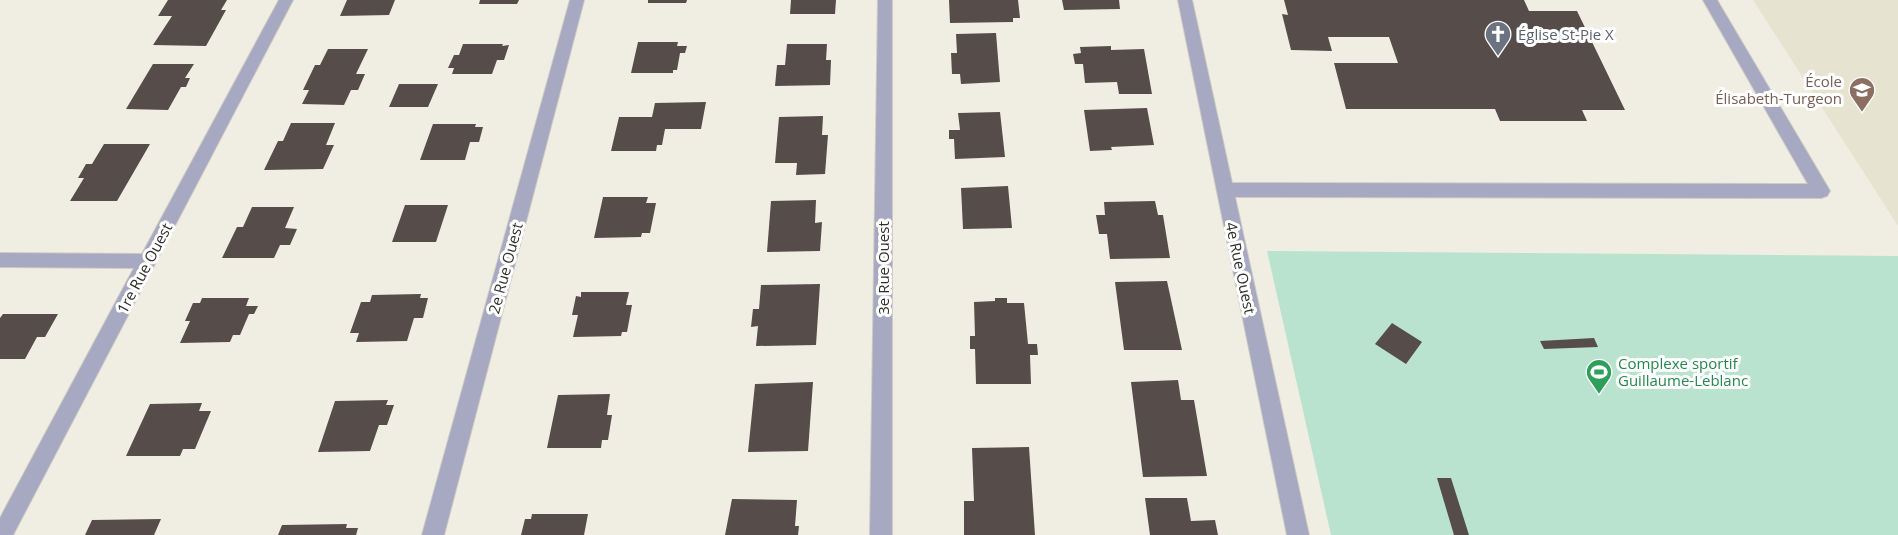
<svg xmlns="http://www.w3.org/2000/svg" width="1898" height="535" viewBox="0 0 1898 535" font-family="'Open Sans',sans-serif">
  <style>
    .built { fill: #e7e3d1 }
    .green { fill: #b9e3ce }
    .building { fill: #564c4a }
    .lines { fill: none; stroke-linecap: round; stroke-linejoin: round }
    .minor-casing { stroke: #cdcbc2; stroke-width: 2 }
    .minor { fill: #a7a8c1; fill-rule: evenodd }
    .labels { text-anchor: middle; dominant-baseline: central; stroke-width: 6; stroke-linejoin: round; paint-order: stroke }
    .worship-label { font-size: 15px; fill: #5b616d; stroke: #fff; text-anchor: start }
    .education-label { font-size: 15px; fill: #785e54; stroke: #fff; text-anchor: end }
    .street-label { font-size: 15px; fill: #2e2e2a; stroke: #fff }
    .leisure-label { font-size: 15px; fill: #27864d; stroke: #fff; text-anchor: start }
  </style>
  <rect width="100%" height="100%" fill="#f0eee3"/>
  <path class="built" d="M1753 0H1898V226Z"/>
  <path class="green" d="M1267 251 1898 256V535H1331Z"/>
  <path class="building" d="M168 0H227L221 10H226L206 46 153 45 172 16H158Z
    M347 0H395L389 15 340 16Z
    M480 0H519L517 4H479Z
    M648 0H687L686 3H648Z
    M791 0H836L835 14H790Z
    M949 0H1018L1020 18H1013V22L950 23Z
    M1062 0H1119L1120 9 1064 10Z
    M1284 0H1524L1529 11H1577L1625 110H1582L1587 121H1500L1495 109H1346L1334 63H1398L1389 37H1328L1332 51 1291 50 1282 14 1288 15Z
    M996 33 1000 82 961 84 960 74H952L951 53H957L956 34Z
    M638 42H678L677 46H687L685 53H680L677 70H673V73H631Z
    M463 44H503L502 46 509 45 504 60H497L492 74H452L454 68H448L454 55H459Z
    M787 44H827L826 60H831L830 85 775 86 777 65H785Z
    M1111 46V50L1144 49 1152 94H1119L1117 82 1085 83 1083 64H1075L1073 54 1081 53 1080 47Z
    M328 49H368L356 74H365L358 90H351L344 105 302 104 309 90H303L315 65H320Z
    M153 64H194L185 78H190L186 87H181L168 110 126 109Z
    M399 84H438L428 107H389Z
    M706 102 701 129H665L662 145H657L656 151H611L619 117H652L655 103Z
    M1147 108 1154 145 1111 147 1112 150 1090 151 1084 110Z
    M1000 112 1005 157 955 159 954 139H949V130H960L958 113Z
    M823 116 822 135H828L825 174 796 175 797 163H775L779 117Z
    M291 123H335L326 145H334L323 169 264 170 278 141H283Z
    M433 124H476L475 127H483L479 142H470L465 160H420Z
    M104 144H150L117 201H70L84 178H78L86 164H92Z
    M1008 186 1012 228 963 229 961 188Z
    M603 197H648L646 203H656L650 233H642L641 237 594 238Z
    M816 200 815 223 822 222 820 251 767 252 771 201Z
    M1155 201 1158 215H1163L1170 258 1110 259 1107 234H1099L1096 215H1105L1104 202Z
    M405 205H448L436 242H392Z
    M252 207H294L285 228 297 229 290 245H280L274 258H222L237 227H243Z
    M1167 281 1182 350H1124L1115 282Z
    M820 284 816 345 756 346 758 326 751 327 753 309H759L761 285Z
    M581 292H629L626 305H632L627 332H622L621 336 573 337 578 315H572L576 296 581 297Z
    M421 294 420 298H428L423 318H414L407 341 356 342 359 333H350L361 302H370L372 295Z
    M202 298H249L246 306H258L254 314H249L240 335H233L230 342 180 343 190 321H185L193 303H200Z
    M995 298H1007V303H1024L1028 344H1037L1038 355H1030L1031 384H976L975 349H970V336H975L974 302 995 301Z
    M3 314H58L45 337H37L25 359H0V318Z
    M1392 323 1422 342 1406 364 1375 344Z
    M1594 338 1598 347 1544 349 1540 341Z
    M1178 380 1181 400H1194L1207 476 1143 477 1131 382Z
    M813 382 808 451 748 452 755 384Z
    M610 394 607 415H612L608 440H602L601 448H547L558 395Z
    M388 400 386 405H394L387 425H379L370 451 318 452 335 401Z
    M202 403 199 411H211L195 449H183L180 456H126L150 404Z
    M1029 447 1035 535H964V501H974L972 448Z
    M1437 478H1451L1469 535H1454Z
    M1145 498H1187L1191 521 1215 520 1218 535H1150Z
    M732 499 797 500 795 526H799L798 535H725Z
    M532 514H588L584 535H521L525 519H531Z
    M161 519 154 535H85L92 520Z
    M347 524 346 528H358L356 535H278L282 525Z"/>
  <g class="lines">
    <g class="minor-casing">
      <path id="minor" d="M279 0H293L13 535H0V518L134 268 0 267V253L142 254Z
        M570 0H584L444 535H422Z
        M878 0H892V535H870Z
        M1178 0H1192L1232 183 1808 184 1703 0H1717L1830 191 1827 196 1821 198 1235 197 1309 535H1287Z"/>
    </g>
    <use href="#minor" class="minor"/>
  </g>
  <defs>
    <g id="church-pin" transform="scale(1.35)"><path d="M0 17L-7.5 6A9.5 9.5 0 1 1 7.5 6Z" fill="#6b7280" stroke="#fff"/><path d="M-1.2-6h2.4v3.5h3.3v2.4h-3.3V6h-2.4V-.1h-3.3v-2.4h3.3Z" fill="#fff"/></g>
    <g id="school-pin" transform="scale(1.35)"><path d="M0 17L-7.5 6A9.5 9.5 0 1 1 7.5 6Z" fill="#8d6e63" stroke="#fff"/><path d="M0-5L7-2L0 1L-7-2ZM-4 1L0 2.5L4 1V4Q0 6-4 4Z" fill="#fff"/></g>
    <g id="stadium-pin" transform="scale(1.35)"><path d="M0 17L-7.5 6A9.5 9.5 0 1 1 7.5 6Z" fill="#2e9e5b" stroke="#fff"/><path d="M0-5a6.5 5 0 1 0 0 10a6.5 5 0 1 0 0-10ZM-3.5-1.8h7v3.6h-7Z" fill="#fff"/></g>
  </defs>
  <g fill-rule="evenodd">
    <use href="#church-pin" x="1498" y="34"/>
    <use href="#school-pin" x="1862" y="90"/>
    <use href="#stadium-pin" x="1599" y="372"/>
  </g>
  <g class="labels">
    <g class="worship-label">
      <text x="1518" y="34">Église St-Pie X</text>
    </g>
    <g class="education-label">
      <text x="1842" y="81">École<tspan x="1842" dy="17">Élisabeth-Turgeon</tspan></text>
    </g>
    <g class="street-label">
      <text transform="translate(144 268) rotate(-62)">1re Rue Ouest</text>
      <text transform="translate(505 268) rotate(-75)">2e Rue Ouest</text>
      <text transform="translate(883 268) rotate(-90)">3e Rue Ouest</text>
      <text transform="translate(1241 268) rotate(78)">4e Rue Ouest</text>
    </g>
    <g class="leisure-label">
      <text x="1618" y="363">Complexe sportif<tspan x="1618" dy="17">Guillaume-Leblanc</tspan></text>
    </g>
  </g>
</svg>
